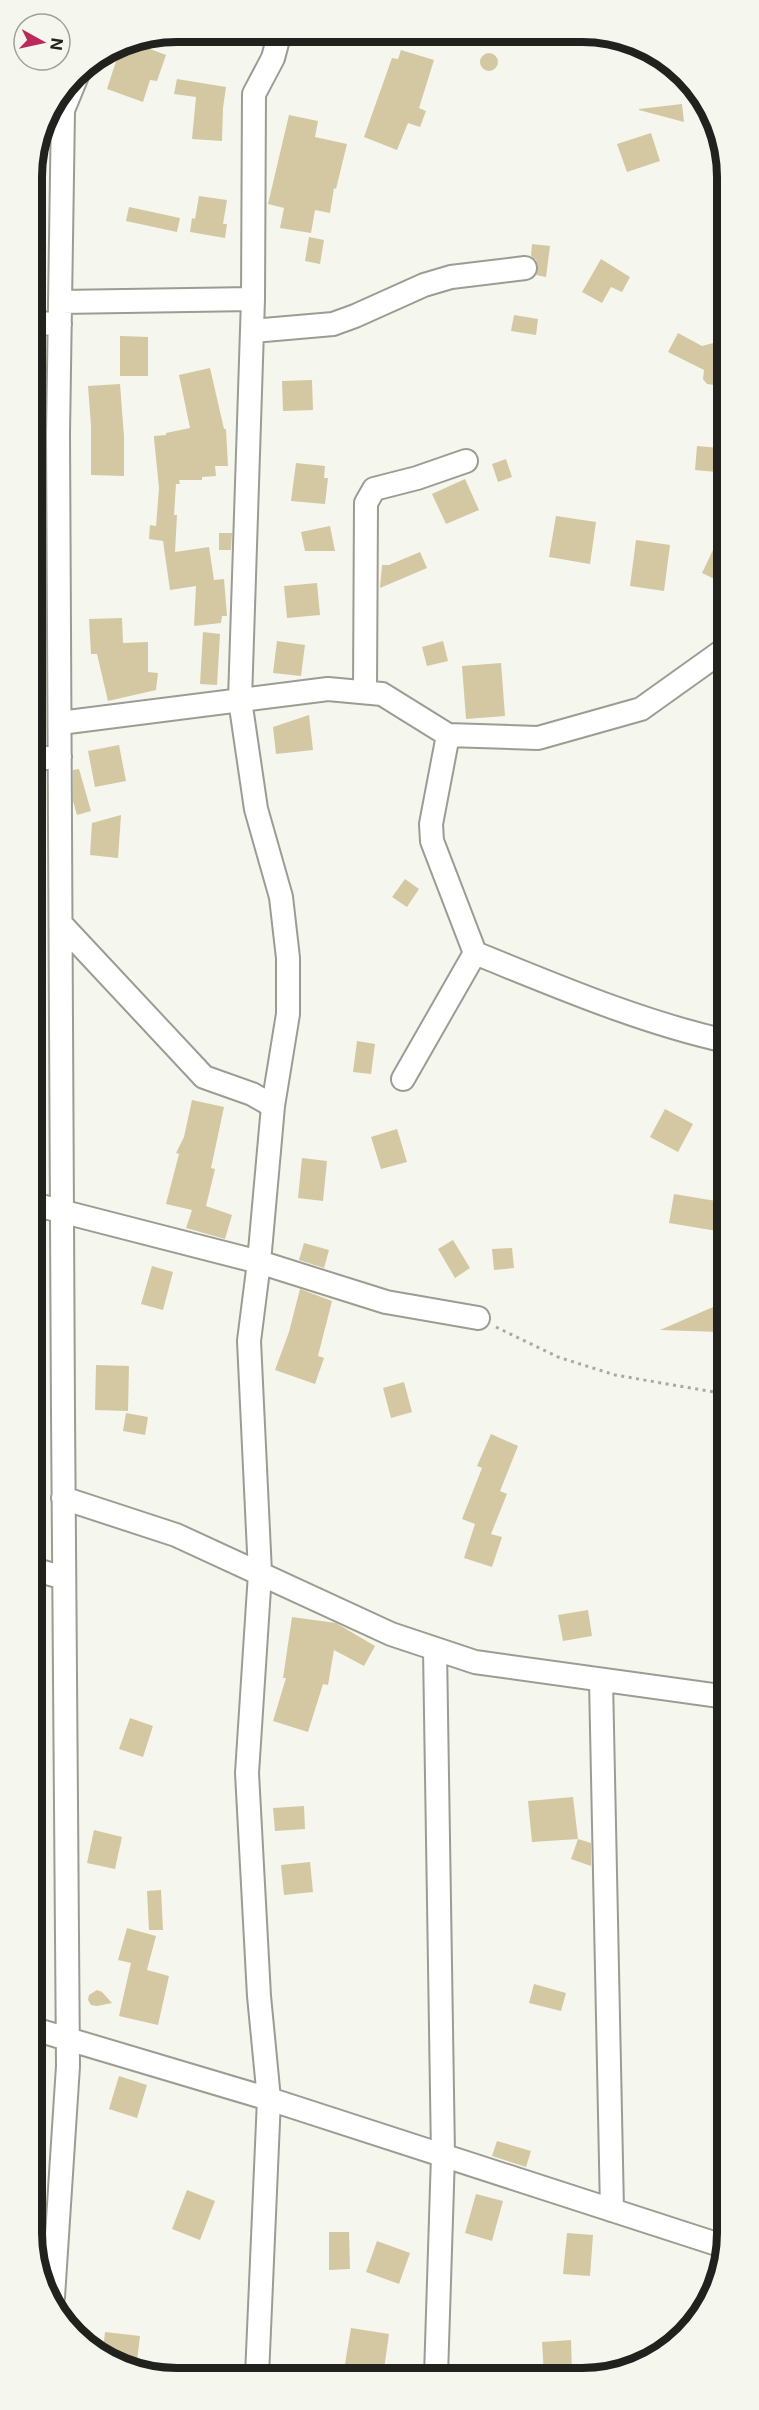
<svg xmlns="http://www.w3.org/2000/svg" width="759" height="2410" viewBox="0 0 759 2410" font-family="Inter,sans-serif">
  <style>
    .building { fill: #d4c8a2 }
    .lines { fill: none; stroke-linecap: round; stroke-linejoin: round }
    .minor-casing { stroke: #9b9c93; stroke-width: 26 }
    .path { stroke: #aaaaa3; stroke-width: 3; stroke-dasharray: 3 4.5; stroke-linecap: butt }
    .minor { stroke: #fff; stroke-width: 22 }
    .rim { fill: none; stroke: #21211e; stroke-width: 8 }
  </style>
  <rect width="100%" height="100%" fill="#f5f6ed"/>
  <path class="building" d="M129 41 166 55 157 81 150 80 143 102 107 89 118 55 108 51 122 42Z
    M401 50 434 60 419 108 426 111 420 127 408 123 397 150 364 137 392 58 398 59Z
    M480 62a9 9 0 1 1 18 0a9 9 0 1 1-18 0Z
    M177 79 226 87 223 108 222 141 192 139 196 97 174 94Z
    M682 104 684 122 639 110V109Z
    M289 115 318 121 315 137 347 144 336 189 334 188 330 213 315 210 311 233 280 228 284 208 268 204Z
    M651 133 660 161 627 172 617 144Z
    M199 196 227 200 223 224H227L225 238 190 232 192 218 195 219Z
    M129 207 180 218 177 232 126 221Z
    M309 237 324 240 320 264 305 261Z
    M532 244 550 246 546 277 536 275 538 267 536 260 531 256Z
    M601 259 630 277 622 292 611 287 602 303 582 292Z
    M514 315 538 319 536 335 511 331Z
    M678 333 702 346 725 340V367L720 368 719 381 714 385 707 384 703 379 704 370 668 352Z
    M120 336 148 337V376H120Z
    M210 368 224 429H226L228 466H215L216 476 202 477V480H179L180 484H176L174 515H177L175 552 209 547 214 580 224 579 227 616H222L221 623 194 626 196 586 170 590 163 541 149 539 150 525 156 526 159 488 154 438V436L166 435V433L190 428 179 375Z
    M312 380 313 410 283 411 282 381Z
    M120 384 124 437V476L91 475V426L88 386Z
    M697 446 719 448 717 472 695 470Z
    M506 459 512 477 498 482 492 464Z
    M296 463 325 466 324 478H328L325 504 291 501Z
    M465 479 479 510 446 524 432 494Z
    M556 516 596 522 590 564 549 557Z
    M330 526 335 551H305L301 532Z
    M219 533H232L231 550H219Z
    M636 540 670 545 664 591 630 586Z
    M713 550 725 555V584L702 573Z
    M420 552 427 568 380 588 382 565H389Z
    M317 583 320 615 287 618 284 586Z
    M122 618 123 643 148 642V672L158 673 156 690 108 701 97 654H91L89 619Z
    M203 632 220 634 217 685 200 684Z
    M277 641 305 645 301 676 273 673Z
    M443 641 448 661 427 666 422 647Z
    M501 663 505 716 466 719 462 666Z
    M309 715 313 750 276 754 273 727Z
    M119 745 126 781 95 787 88 751Z
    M79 769 91 811 77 815 73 801V770Z
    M121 815 118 858 90 855 92 823Z
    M405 879 419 889 407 907 392 897Z
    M357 1041 375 1044 371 1074 353 1072Z
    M192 1100 224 1107 211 1168 215 1169 206 1206 232 1215 225 1239 186 1228 192 1210 166 1204 179 1154 176 1153 184 1137Z
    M665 1109 693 1124 678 1152 650 1137Z
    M397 1129 407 1162 381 1169 371 1137Z
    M302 1158 327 1161 323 1201 298 1198Z
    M674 1194 722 1202 717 1231 669 1223Z
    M453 1240 470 1268 455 1278 438 1249Z
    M304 1243 329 1250 324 1268 299 1260Z
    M512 1248 514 1268 494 1270 492 1249Z
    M152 1266 173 1272 163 1310 141 1304Z
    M720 1276H726V1316L720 1332 660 1330 713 1307Z
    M300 1289 332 1301 318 1356 324 1358 315 1384 275 1370 289 1332Z
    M96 1365 129 1366 128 1411 95 1410Z
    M404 1382 412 1412 391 1418 383 1388Z
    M126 1413 148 1417 145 1435 123 1431Z
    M491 1434 518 1446 500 1491 507 1494 491 1534 502 1537 492 1567 464 1558 475 1524 462 1519 482 1468 477 1466Z
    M588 1610 592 1636 563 1641 558 1615Z
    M292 1617 336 1623 375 1646 364 1666 334 1650 328 1685 323 1684 308 1732 273 1721 286 1678H283Z
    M130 1718 153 1726 143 1757 119 1749Z
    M573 1797 578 1839 532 1842 528 1801Z
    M304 1806 305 1829 275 1831 273 1808Z
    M94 1830 122 1837 115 1869 87 1863Z
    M578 1839 591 1843V1866L571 1859Z
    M310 1862 313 1892 284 1895 281 1865Z
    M161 1890 163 1930H149L147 1891Z
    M127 1928 156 1936 147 1970 169 1976 158 2025 119 2016 131 1963 118 1960Z
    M534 1984 566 1993 561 2011 529 2003Z
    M97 1990 102 1992 112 2003 97 2006 91 2005 88 2000 89 1995Z
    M119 2076 147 2085 137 2118 109 2109Z
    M497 2141 531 2151 526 2167 492 2156Z
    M187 2190 215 2201 200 2240 172 2229Z
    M476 2194 503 2201 492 2241 465 2233Z
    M329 2232H349L350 2269 329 2270Z
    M567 2233 593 2235 590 2276 563 2274Z
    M377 2241 410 2253 399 2284 366 2272Z
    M351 2328 389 2334 383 2376H343Z
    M105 2332 140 2336 136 2369 103 2351Z
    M571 2340 572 2373 544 2374 542 2342Z"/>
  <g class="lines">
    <g class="minor-casing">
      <path id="minor" d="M63 110 79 71
        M60 302 253 299
        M32 323 60 324
        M253 331 333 324 355 316 424 285 451 277 525 268
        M365 692 366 503 374 489 417 478 466 461
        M60 723 328 689 382 694 448 735 538 738 641 709 725 649
        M32 759 60 757
        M61 924 204 1077 252 1094 273 1106 259 1262 249 1341 260 1573 247 1773 259 1996 269 2099 257 2376
        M475 953C557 986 640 1022 726 1041
        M403 1079 475 953 432 841 431 824 448 735
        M273 1106 288 1014V958L281 897 256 809 240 700 253 299 254 94 273 58 280 32
        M33 1204 259 1262 386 1302 478 1318
        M63 1498 176 1535 391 1634 475 1662 727 1697
        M33 1569 64 1578
        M435 1649 443 2155 436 2376
        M601 1680 612 2210
        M34 2029 269 2099 726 2247
        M53 2297 68 2066 63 1414 58 434 63 110 55 102"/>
    </g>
    <path class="path" d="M496 1327 558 1357 615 1375 726 1394"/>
    <use href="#minor" class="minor"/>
  </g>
  <path d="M0 0H759V2410H0ZM177 42H582A135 135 0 0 1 717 177V2233A135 135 0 0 1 582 2368H177A135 135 0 0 1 42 2233V177A135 135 0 0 1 177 42Z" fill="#f5f6ed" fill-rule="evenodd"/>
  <path class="rim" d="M177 42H582A135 135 0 0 1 717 177V2233A135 135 0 0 1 582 2368H177A135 135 0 0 1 42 2233V177A135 135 0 0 1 177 42Z"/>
  <g transform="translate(42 42) rotate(98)"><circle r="28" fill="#f5f6ed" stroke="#a0a19a" stroke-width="1.5"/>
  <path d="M0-4.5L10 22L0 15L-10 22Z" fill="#ba2b5b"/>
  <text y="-9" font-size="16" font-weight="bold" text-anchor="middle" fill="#21211e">N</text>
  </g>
</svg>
